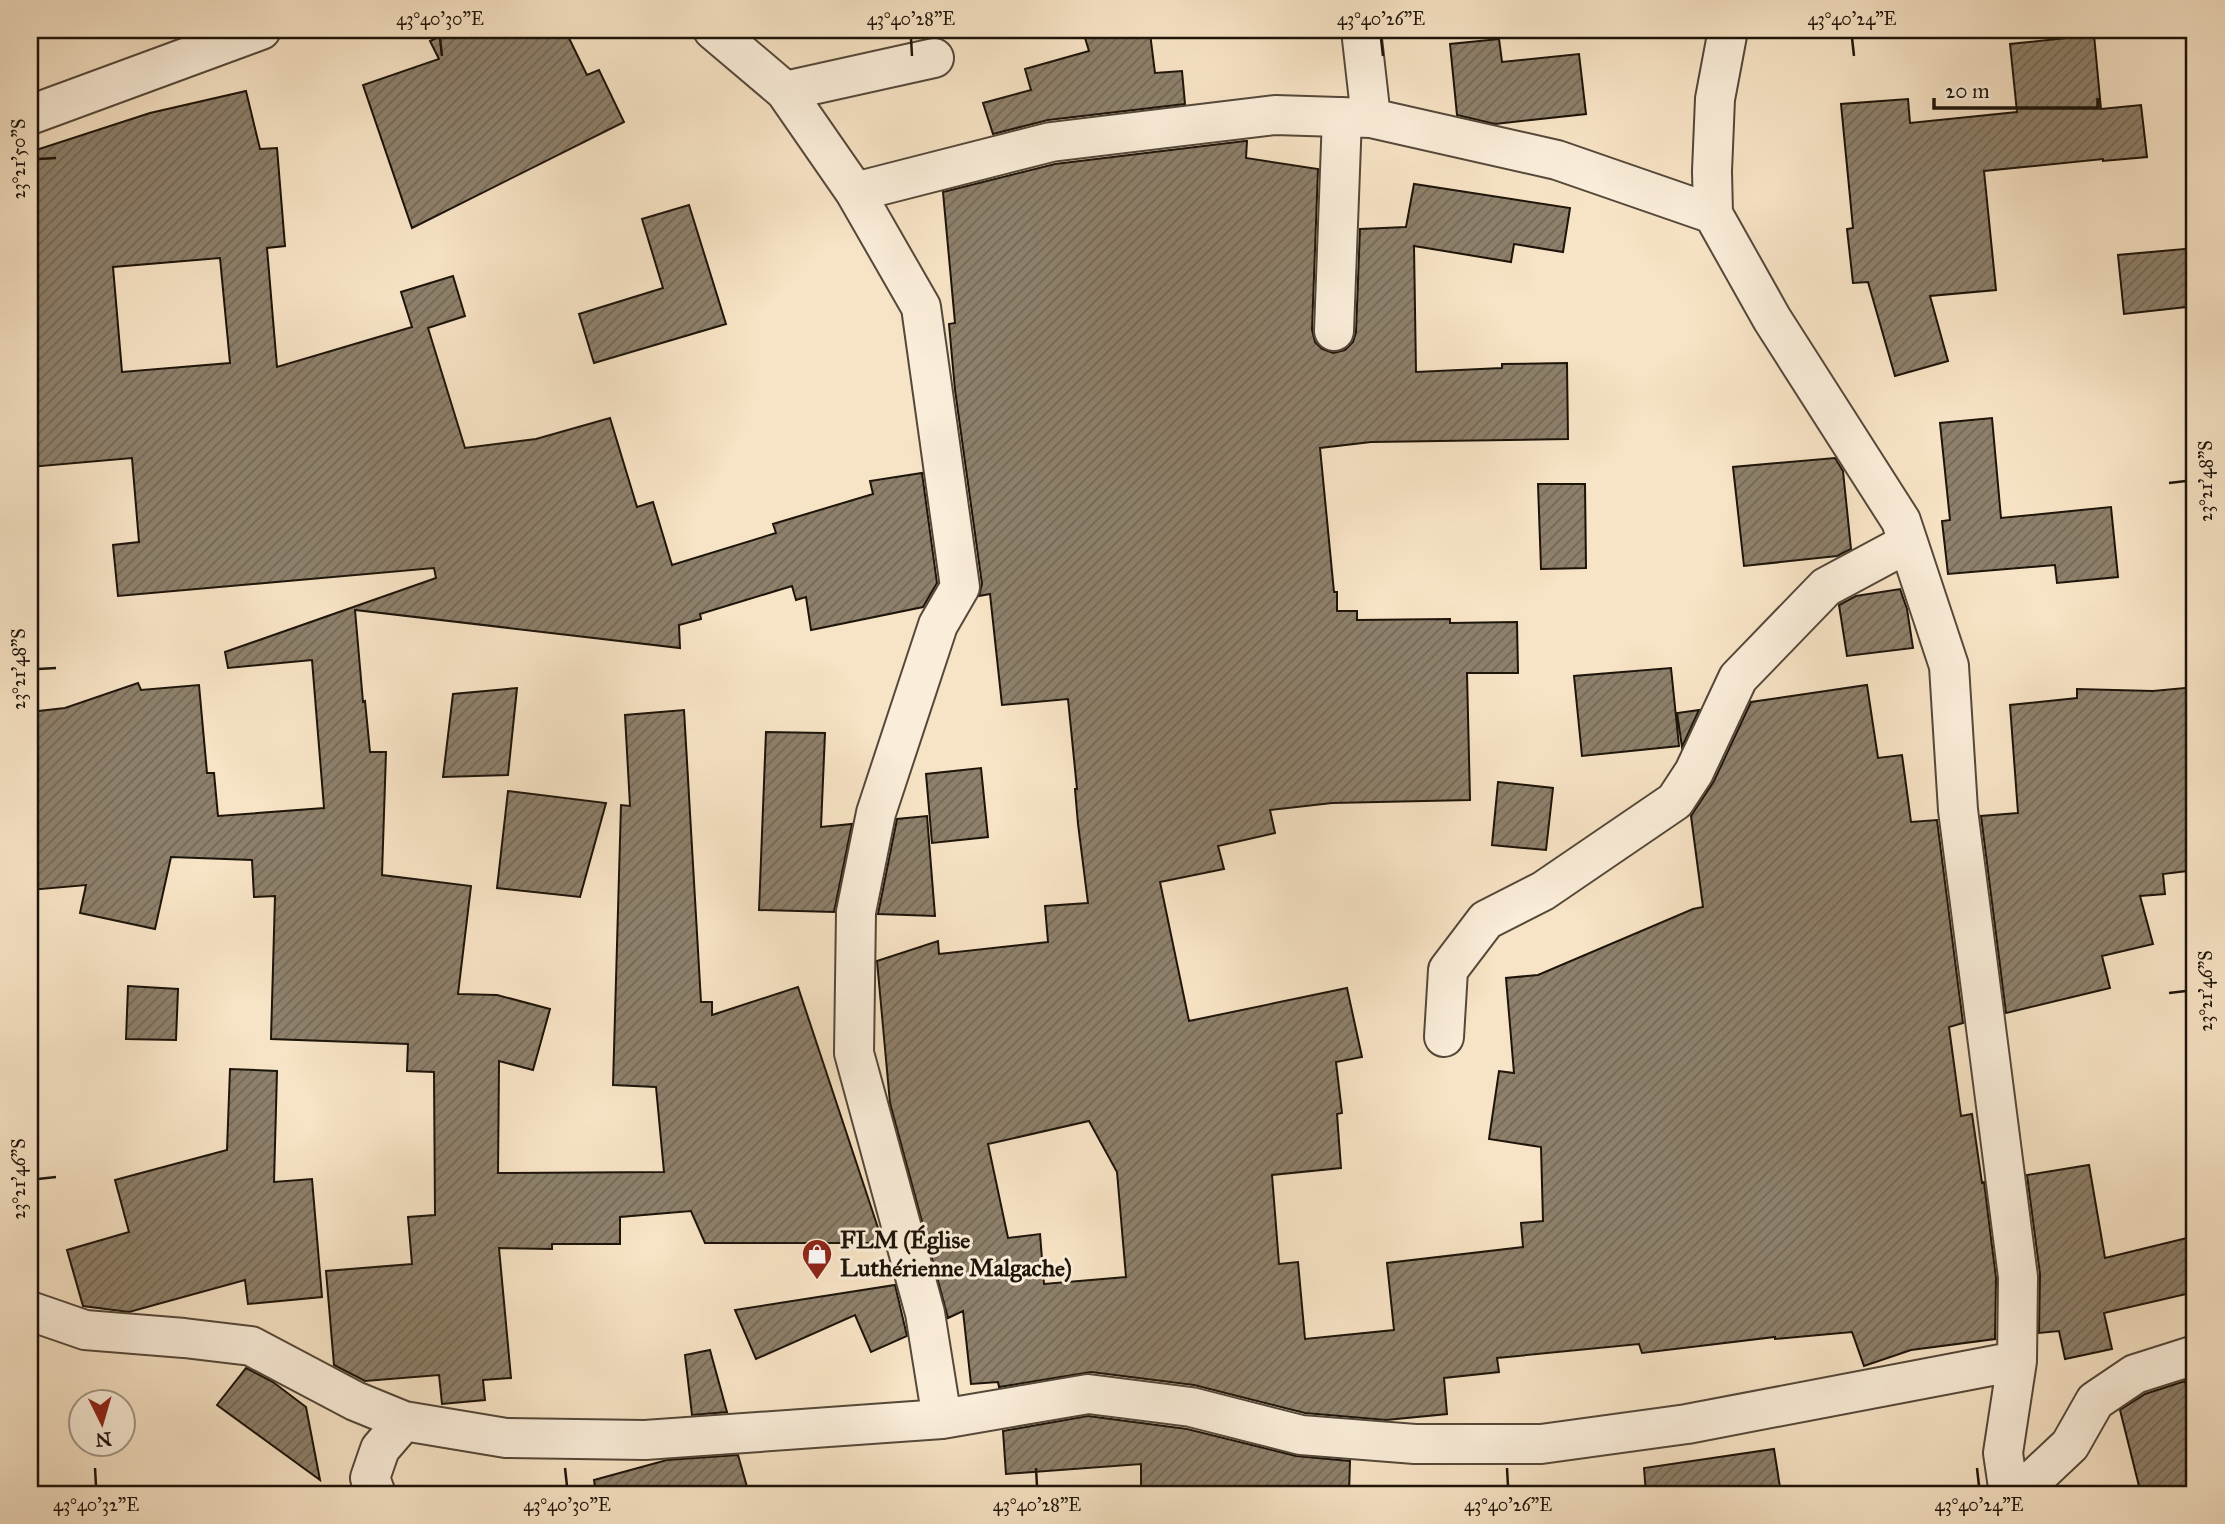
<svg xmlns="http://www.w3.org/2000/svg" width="2225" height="1524" viewBox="0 0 2225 1524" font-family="'IM FELL Great Primer',serif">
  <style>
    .building { fill: url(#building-hatch); stroke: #1d140a; stroke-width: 2; fill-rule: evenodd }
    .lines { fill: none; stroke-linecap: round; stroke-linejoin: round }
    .minor-casing { stroke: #544839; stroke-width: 42 }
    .minor { stroke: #faedd9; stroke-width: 38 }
    .ticks { fill: none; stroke: #1d140a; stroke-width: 2.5 }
    .labels { text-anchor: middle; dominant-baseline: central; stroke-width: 6; stroke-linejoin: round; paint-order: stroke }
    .poi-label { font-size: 24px; font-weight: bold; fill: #1d140a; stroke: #faedd9; text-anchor: start }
    .neatline { fill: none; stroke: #1d140a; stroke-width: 2.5 }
    .ticks-label { font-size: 18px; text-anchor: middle; fill: #1d140a }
  </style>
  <defs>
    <pattern id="building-hatch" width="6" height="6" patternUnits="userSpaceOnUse" patternTransform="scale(1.75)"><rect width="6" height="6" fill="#8e806b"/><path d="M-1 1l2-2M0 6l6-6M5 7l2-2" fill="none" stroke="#736856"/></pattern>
  </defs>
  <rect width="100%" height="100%" fill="#f7e3c5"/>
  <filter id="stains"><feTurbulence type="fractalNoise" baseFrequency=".00286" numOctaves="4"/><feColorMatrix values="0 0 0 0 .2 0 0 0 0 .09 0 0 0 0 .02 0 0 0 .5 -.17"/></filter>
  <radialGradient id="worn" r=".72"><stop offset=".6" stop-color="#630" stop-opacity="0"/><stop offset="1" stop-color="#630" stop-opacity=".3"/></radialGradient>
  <path class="building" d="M454 30H565L587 75 599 70 624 122 412 228 363 85 439 59 430 41Z
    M1150 33 1155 73 1182 71 1185 104 1048 120 993 134 983 103 1031 90 1025 69 1089 51 1085 38Z
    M2094 35 2101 109 2141 105 2147 157 2103 161V159L1984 171 1996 290 1930 296 1948 361 1895 376 1868 282 1853 283 1847 229 1853 228 1841 104 1908 99 1910 123 2017 112 2010 44Z
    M1499 39 1502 62 1579 54 1586 114 1495 124 1457 115 1450 44Z
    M246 91 260 149 277 148 285 246 267 248 277 367 412 327 401 292 453 276 465 316 428 328 465 448 536 439 610 418 637 507 653 502 672 565 776 533 773 524 873 494 870 481 922 473 937 583 923 607 811 630 806 597 796 600 792 586 700 614 701 619 679 625 680 648 355 610 363 702 365 701 370 752H386L382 875 471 886 458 994 497 995 550 1009 533 1070 499 1061 498 1173 664 1172 656 1087 613 1085 621 805 630 806 625 715 684 710 701 1002H712V1015L798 987 883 1243H705L691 1211 620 1217V1244H552V1249L499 1248 511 1378 483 1380 485 1400 442 1404 439 1375 365 1381 334 1365 326 1271 412 1264 408 1217 435 1215 434 1072 407 1071 408 1044 271 1039 275 896 254 897 252 860 171 857 155 929 80 913 86 885 30 890V712L65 708 138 683 141 690 199 685 207 773H214L218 816 324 808 312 660 228 668 225 652 436 578 434 568 118 596 113 545 139 542 132 458 30 467V282L37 281 30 199V152L150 113ZM220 258 230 363 122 372 113 267Z
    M1245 141H1247L1246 158 1318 169 1312 330 1315 342 1322 349 1333 353 1345 350 1353 342 1356 332 1360 229 1406 227 1414 184 1570 208 1563 252 1514 244 1511 262 1414 246 1416 372 1502 368V364L1567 363 1568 439 1371 442 1320 448 1334 592H1337V611H1357V620L1450 619V623L1517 622 1518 673H1467L1470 800 1332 803 1270 810 1275 833 1218 846 1224 869 1160 882 1189 1021 1347 988 1362 1057 1336 1062 1342 1113 1337 1114 1341 1168 1272 1175 1279 1264 1298 1262 1305 1339 1394 1330 1387 1263 1523 1247 1521 1223 1543 1221 1541 1147 1489 1139 1499 1071 1514 1073 1506 978 1538 975 1693 909 1703 907 1691 816 1714 781 1751 702 1867 685 1878 758 1902 755 1911 822 1937 820 1963 1023 1949 1027 1961 1116 1972 1114 1982 1183 1984 1182 1996 1278 1995 1339 1911 1350 1864 1366 1852 1332 1775 1339V1337L1642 1353 1639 1344 1497 1358 1499 1372 1444 1378 1447 1414 1386 1420 1305 1413 1194 1385 1091 1372 999 1387 998 1382 971 1384 963 1311 948 1318 890 1103 877 961 938 941 939 954 1048 942 1045 906 1088 903 1078 824 1075 789H1077L1068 699 1002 705 990 594 979 596 982 584 955 390 949 324 955 323 943 192 1055 164ZM1089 1121 1117 1172 1126 1277 1044 1284 1040 1234 1008 1238 988 1144Z
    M689 205 726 324 594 363 579 314 663 288 642 219Z
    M2195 248V306L2124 314 2118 255Z
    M1992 418 2001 518 2111 507 2118 577 2057 583 2055 565 1948 574 1942 521 1950 520 1940 423Z
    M1835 458 1843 471 1851 549 1837 556 1744 566 1733 467Z
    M1538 484H1585L1586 568 1541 569Z
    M1900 589 1907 609 1913 648 1847 656 1839 605 1856 596Z
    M1671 668 1679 746 1582 756 1574 676Z
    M2195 687V870L2163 874 2165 894 2140 896 2153 944 2102 956 2110 988 2006 1013 1981 816 2018 813 2010 705 2077 698V689L2153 691Z
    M517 688 508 775 443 777 453 694Z
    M1699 710 1682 747 1677 713Z
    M766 732 825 733 821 827 852 824 834 912 759 910Z
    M981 768 988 837 932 843 926 774Z
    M1498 782 1553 788 1546 850 1492 845Z
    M508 791 606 803 580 897 497 888Z
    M927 816 935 916 878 914 897 819Z
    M128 986 178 989 176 1040 126 1039Z
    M230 1069 277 1071 274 1182 312 1179 322 1297 248 1304 245 1280 129 1312 83 1306 67 1250 129 1232 115 1180 227 1150Z
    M2089 1165 2105 1258 2195 1236V1292L2104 1313 2112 1349 2065 1359 2059 1331 2039 1333 2040 1274 2027 1175Z
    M895 1285 907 1336 871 1352 855 1315 756 1359 735 1310Z
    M710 1350 727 1412 692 1415 685 1355Z
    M246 1368 273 1382 306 1407 320 1480 217 1405Z
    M2185 1381 2195 1421V1494H2141L2120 1410 2145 1394Z
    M1088 1416 1187 1429 1296 1456 1350 1461 1349 1494H1141V1464L1006 1474 1003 1431Z
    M1774 1449 1781 1494H1646L1644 1468Z
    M738 1455 749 1494H596L594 1480 667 1460Z"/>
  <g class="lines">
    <g class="minor-casing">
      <path id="minor" d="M713 30 785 91 855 192 921 307 960 587 938 625 876 813 856 912 854 1053 925 1313 942 1419
        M1361 30 1371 118
        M785 91 934 58
        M30 115 261 30
        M855 192 1051 142 1275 115 1371 118 1557 160 1713 214 1772 319 1901 521 1949 666 1958 810 2018 1277 2017 1361 2003 1453 2009 1494
        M1713 214 1712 171 1715 99 1728 30
        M1334 331 1342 117
        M1444 1037 1448 970 1486 920 1543 891 1675 801 1694 772 1738 678 1826 587 1908 543
        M30 1311 85 1330 184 1338 251 1346 355 1401 404 1421 506 1438 645 1440 942 1419 1088 1394 1191 1407 1301 1435 1415 1444H1541L1687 1424 2017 1361
        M376 1494 370 1478 380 1449 404 1421
        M2018 1494 2070 1445 2095 1401 2135 1374 2195 1355"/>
    </g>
    <use href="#minor" class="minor"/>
  </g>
  <path class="ticks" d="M440 38 442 56M911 38 912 56M1381 38 1383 56M1852 38 1854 56M38 159 56 158M2169 483 2186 481M38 669 56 668M2169 993 2186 991M38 1179 56 1177M95 1468 96 1486M565 1468 567 1486M1036 1468 1037 1486M1507 1468 1508 1486M1977 1468 1979 1486"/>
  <defs>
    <g id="shop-pin" transform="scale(1.575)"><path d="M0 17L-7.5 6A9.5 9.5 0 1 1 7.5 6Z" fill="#8f2418" stroke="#faedd9"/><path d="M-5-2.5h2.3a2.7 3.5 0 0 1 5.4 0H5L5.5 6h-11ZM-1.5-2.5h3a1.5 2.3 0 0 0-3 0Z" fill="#fff"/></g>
  </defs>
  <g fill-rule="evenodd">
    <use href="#shop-pin" x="817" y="1254"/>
  </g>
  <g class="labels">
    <g class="poi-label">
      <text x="840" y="1240">FLM (Église<tspan x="840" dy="28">Luthérienne Malgache)</tspan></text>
    </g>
  </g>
  <rect width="2225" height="1524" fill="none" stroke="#f7e3c5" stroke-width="77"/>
  <g transform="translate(102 1423) rotate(175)"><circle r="33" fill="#faedd9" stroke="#a29686" stroke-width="2"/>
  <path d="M0-5L12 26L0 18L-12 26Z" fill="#8f2418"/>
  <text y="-10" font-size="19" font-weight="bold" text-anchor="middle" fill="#1d140a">N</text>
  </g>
  <path d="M1934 98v10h164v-10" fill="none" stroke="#1d140a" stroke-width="3.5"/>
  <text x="1945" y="98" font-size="21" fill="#1d140a" stroke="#faedd9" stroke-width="5" paint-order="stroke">20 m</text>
  <rect x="38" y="38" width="2148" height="1448" class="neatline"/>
  <g class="ticks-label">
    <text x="440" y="25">43°40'30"E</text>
    <text x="911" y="25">43°40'28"E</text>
    <text x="1381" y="25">43°40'26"E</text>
    <text x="1852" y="25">43°40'24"E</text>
    <text transform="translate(19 159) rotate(-90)" y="6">23°21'50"S</text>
    <text transform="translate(2206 481) rotate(-90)" y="6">23°21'48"S</text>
    <text transform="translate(19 669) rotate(-90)" y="6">23°21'48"S</text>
    <text transform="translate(2206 991) rotate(-90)" y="6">23°21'46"S</text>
    <text transform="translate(19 1179) rotate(-90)" y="6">23°21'46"S</text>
    <text x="96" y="1511">43°40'32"E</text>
    <text x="567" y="1511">43°40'30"E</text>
    <text x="1037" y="1511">43°40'28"E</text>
    <text x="1508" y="1511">43°40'26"E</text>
    <text x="1979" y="1511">43°40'24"E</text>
  </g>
  <rect width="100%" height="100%" filter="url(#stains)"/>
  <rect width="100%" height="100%" fill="url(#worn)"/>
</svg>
